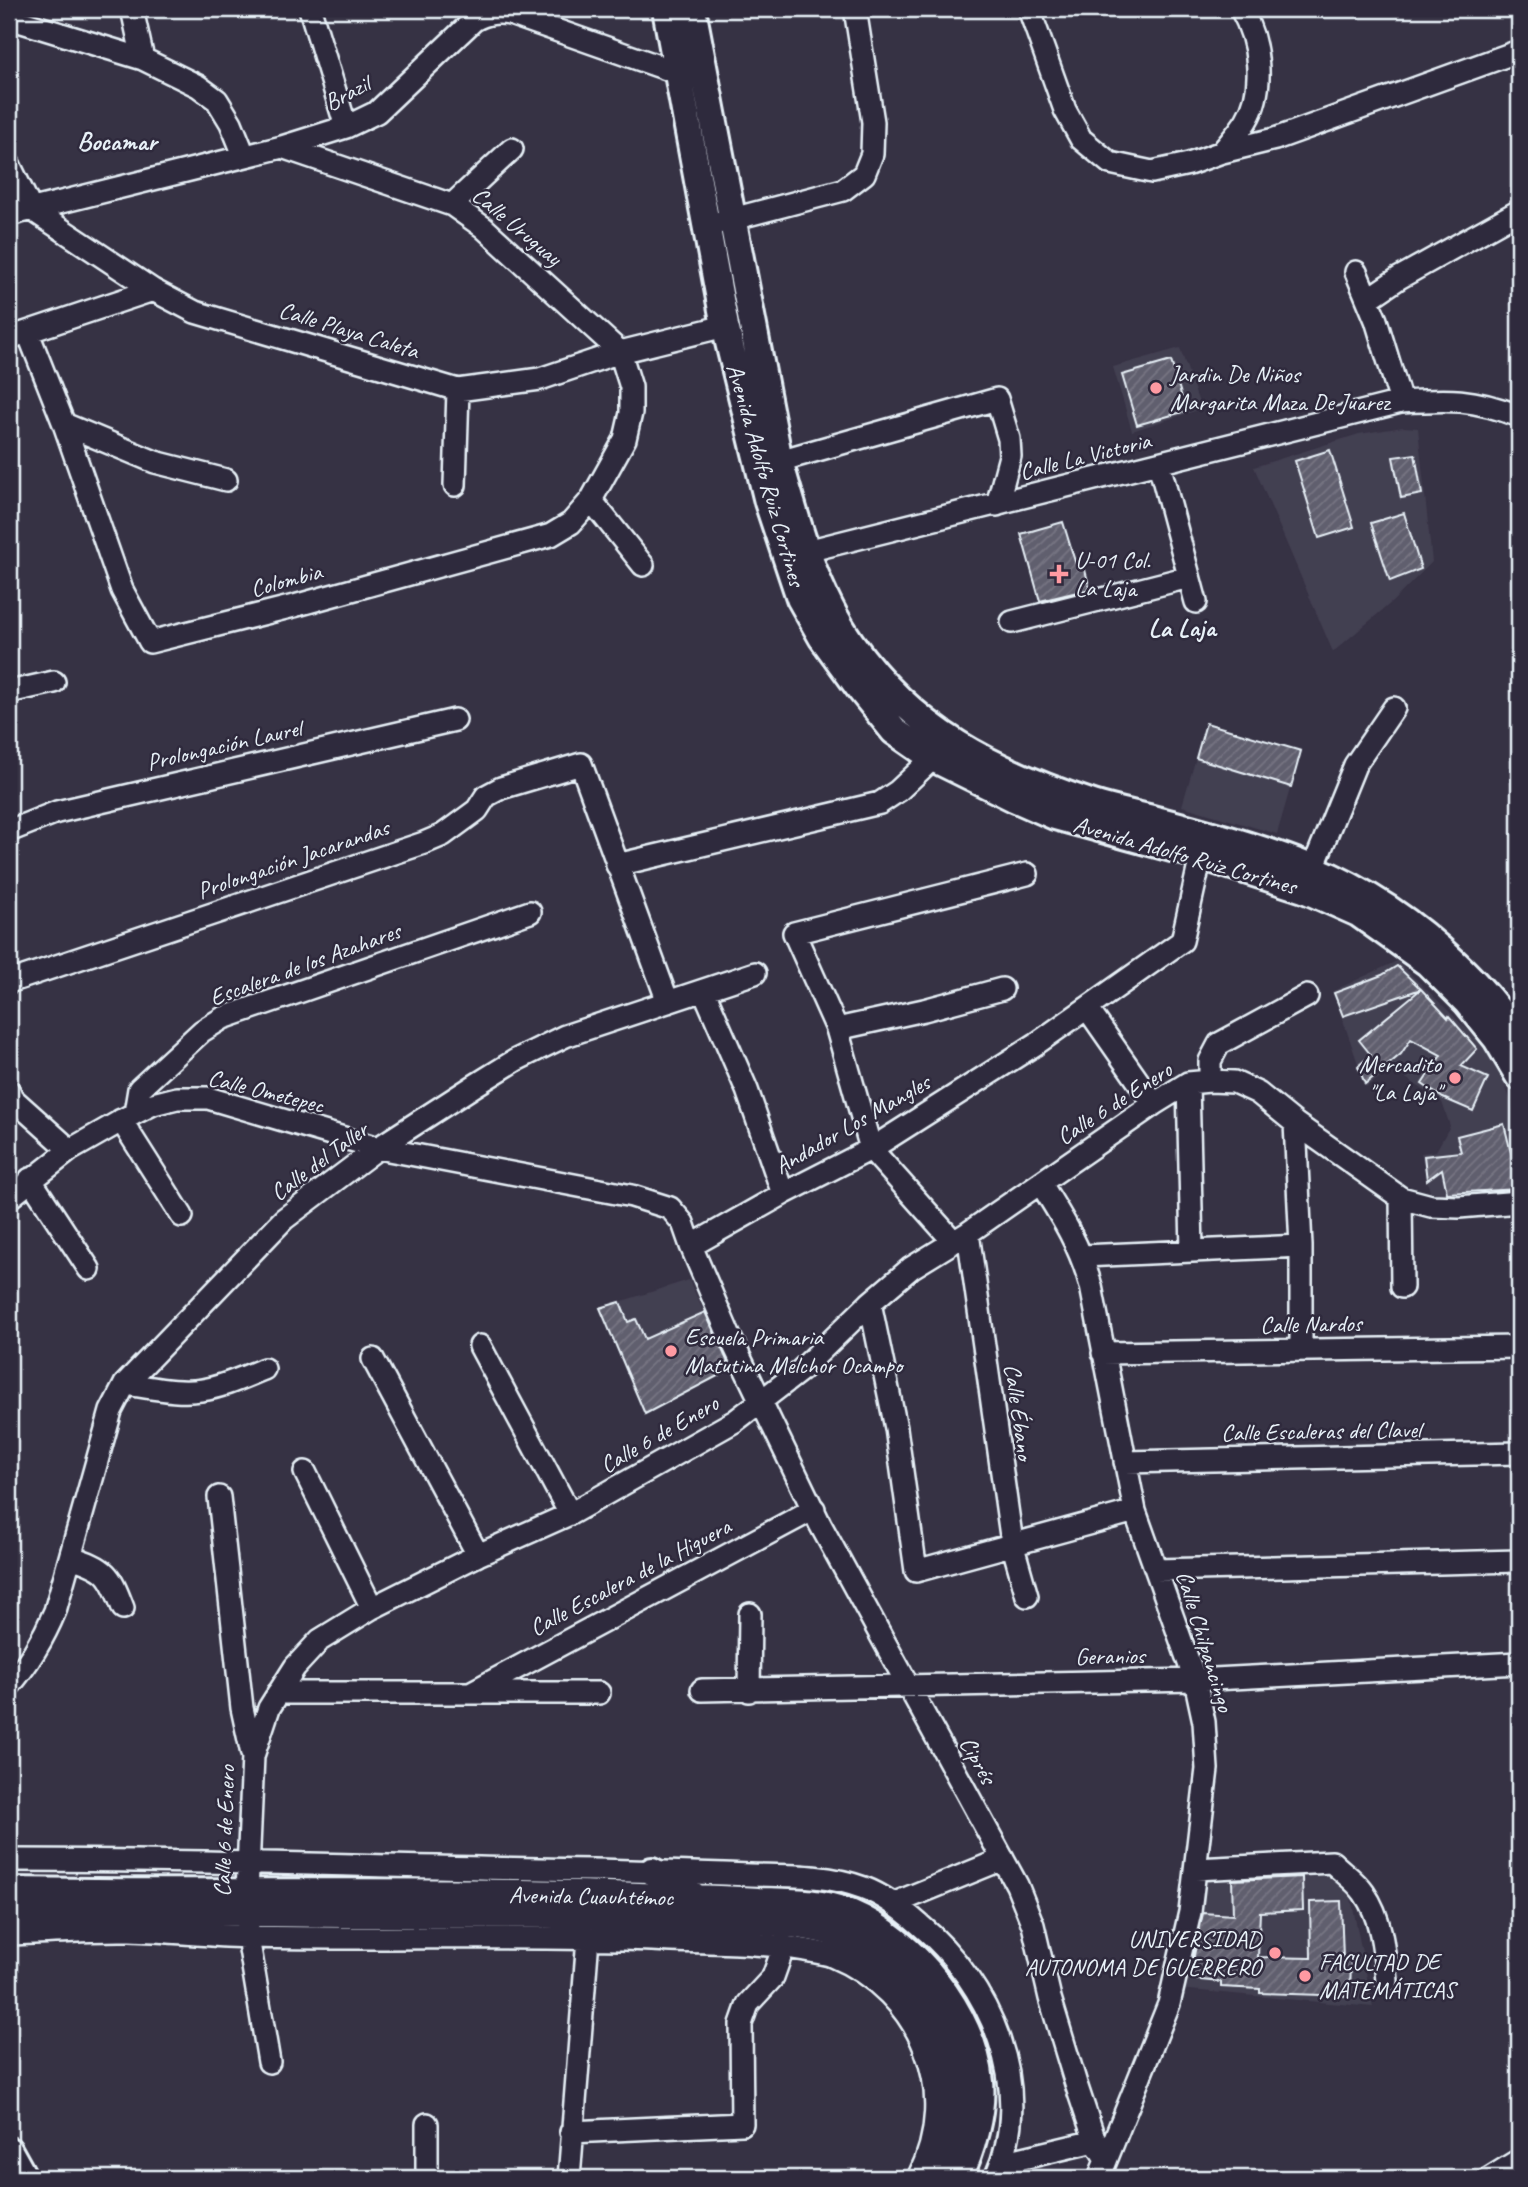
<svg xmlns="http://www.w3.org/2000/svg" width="1528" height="2187" viewBox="0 0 1528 2187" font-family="Caveat,sans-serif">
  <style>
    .built { fill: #433f51 }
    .building { fill: url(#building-hatch); stroke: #e8f1f8; stroke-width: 2 }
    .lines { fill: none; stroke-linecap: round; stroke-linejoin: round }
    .minor-casing { stroke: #e8f1f8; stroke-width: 26 }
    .major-casing { stroke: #e8f1f8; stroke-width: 32 }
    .minor { stroke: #2f2a3d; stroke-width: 21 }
    .major { stroke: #2f2a3d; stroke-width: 26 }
    .poi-dot { fill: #ff9aa2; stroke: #2f2a3d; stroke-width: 2.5 }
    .labels { text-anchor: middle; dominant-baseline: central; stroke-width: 5; stroke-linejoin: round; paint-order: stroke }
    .street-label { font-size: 24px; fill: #e8f1f8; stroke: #2f2a3d }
    .poi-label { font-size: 24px; fill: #e8f1f8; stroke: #2f2a3d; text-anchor: start }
    .neighbourhood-label { font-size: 26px; font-weight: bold; fill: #e8f1f8; stroke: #2f2a3d }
  </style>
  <defs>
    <pattern id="building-hatch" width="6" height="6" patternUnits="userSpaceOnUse" patternTransform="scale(1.75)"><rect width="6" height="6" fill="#605e6e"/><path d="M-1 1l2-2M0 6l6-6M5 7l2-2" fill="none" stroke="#777683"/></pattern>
  </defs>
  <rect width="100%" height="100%" fill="#363244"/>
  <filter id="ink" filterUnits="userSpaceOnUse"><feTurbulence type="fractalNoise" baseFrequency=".0143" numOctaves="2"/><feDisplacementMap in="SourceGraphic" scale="14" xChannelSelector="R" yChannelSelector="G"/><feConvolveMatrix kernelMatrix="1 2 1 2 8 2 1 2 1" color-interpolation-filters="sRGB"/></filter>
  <g filter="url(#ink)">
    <path class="built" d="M1180 348 1201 409 1132 431 1113 367Z
      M1403 427 1418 428 1432 562 1392 602 1333 652 1254 467 1359 434Z
      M1206 723 1301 751 1277 834 1182 806Z
      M1397 961 1497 1058 1519 1129V1194L1432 1201 1421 1153 1436 1151 1450 1126 1442 1102 1392 1069 1366 1087 1333 991Z
      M689 1280 731 1369 645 1414 600 1308Z
      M1325 1866 1351 1898 1373 2007 1179 1989 1204 1873Z"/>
    <path class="building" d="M1171 361 1186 411 1137 425 1122 375Z
      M1330 450 1354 527 1319 538 1295 461Z
      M1415 454 1422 494 1401 498 1393 457Z
      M1404 513 1421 569 1390 581 1371 523Z
      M1063 522 1077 568 1084 566 1090 589 1040 601 1021 534Z
      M1206 723 1301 751 1291 787 1196 758Z
      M1397 966 1421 989 1343 1016 1334 993 1382 975Z
      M1421 989 1448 1018 1449 1016 1477 1049 1461 1066 1488 1078 1473 1111 1443 1098 1422 1084 1441 1055 1411 1039 1401 1054 1365 1084 1358 1066 1371 1055 1359 1040Z
      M1504 1124 1515 1169 1519 1168V1189L1447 1193 1442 1169 1427 1180 1424 1156 1461 1152 1457 1136Z
      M620 1302 628 1322 636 1319 645 1339 705 1312 731 1369 645 1414 600 1308Z
      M1302 1877 1303 1910 1260 1912 1258 1957 1311 1958 1310 1902 1341 1901 1343 1959 1351 1960 1350 1996 1260 1993V1989L1221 1987V1982L1191 1979 1193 1960 1203 1913 1233 1915 1232 1880Z"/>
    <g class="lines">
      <g class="minor-casing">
        <path id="minor" d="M132 9 143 59
          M310 9 346 127
          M1029 9 1065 110 1081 139 1110 163 1152 172 1189 164 1222 152 1275 139 1519 51
          M9 18 143 59 198 86 217 100 231 123 244 155
          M1222 152C1230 142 1239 132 1246 121 1266 88 1259 41 1241 9
          M9 164 31 209 153 290 195 312 458 390 540 379 620 352 725 326
          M452 205 512 149
          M9 215 282 147 346 127 377 112 474 20C487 13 496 12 510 14L678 73
          M706 226 843 190 864 174 872 154 873 122 855 9
          M1356 272 1376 320 1401 402
          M1368 299 1399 278 1519 211
          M28 333 64 424 122 590 150 642 294 606 551 535 571 523 591 500 625 439 631 413V387L620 352 483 227 452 205 282 147
          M9 338 153 290
          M64 424 155 462 226 480
          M779 461 997 399 1009 439 1010 456 997 505
          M1159 464 1196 602
          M455 485 458 390
          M591 500 643 565
          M791 555 1401 402C1450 399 1472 398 1519 416
          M1012 622 1189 577
          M9 692 54 682
          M9 831 57 812 455 720
          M617 865 880 803 898 791 933 758
          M1313 868 1355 765 1394 708
          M9 982 424 843 443 835 477 810 486 796 501 788 581 764 668 1002
          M704 991 747 1090 783 1194
          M1087 1008 1154 1104
          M837 1029 924 1010 1002 989
          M1210 1081V1061L1219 1044 1307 996
          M1188 1083 1192 1251
          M9 1091 12 1098 70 1150
          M135 1113 139 1089 202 1031 223 1018 530 912
          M121 1120 182 1216
          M1295 1123 1301 1246V1350
          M30 1179 89 1269
          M1041 1184C1063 1219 1080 1246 1091 1286L1135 1511 1195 1680 1204 1722 1207 1769 1190 1912 1169 2004 1099 2178
          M9 1198 70 1150 135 1113 153 1104 177 1098H208L378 1148 632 1196 670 1208 683 1223 691 1246 730 1337 820 1524 1017 1885 1033 1925 1050 1998 1076 2084 1095 2141 1106 2159
          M1401 1198 1402 1287
          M968 1233 1012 1543 1027 1596
          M954 1242 871 1149 837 1029 794 933 1027 874
          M691 1246 783 1194 871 1149 1036 1044 1182 941 1201 856
          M1083 1256 1301 1246
          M870 1303 896 1428 916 1571 1135 1511
          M480 1346 570 1514
          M1103 1353 1519 1347
          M373 1359 478 1555
          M125 1384C150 1387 177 1394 202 1390 223 1387 244 1377 264 1369
          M1125 1462 1519 1453
          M305 1472 372 1608
          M219 1497 242 1708 252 1754
          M71 1557C106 1568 110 1573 123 1608
          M1156 1570 1519 1561
          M9 1686C29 1663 43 1640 55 1611L111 1411 125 1384 284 1219 378 1148 474 1086 516 1060 565 1036 755 973
          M702 1690 1195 1680 1519 1663
          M749 1691 750 1614
          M472 1692 814 1509
          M278 1693H599
          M9 1860C203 1860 397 1867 592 1870 644 1871 697 1873 750 1875 788 1876 827 1874 864 1888 885 1896 902 1909 919 1924 990 1983 1037 2089 995 2178
          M1196 1869 1332 1862C1342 1872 1356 1881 1364 1893 1382 1919 1384 1950 1387 1981
          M895 1903 1003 1859
          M9 1934C49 1933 90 1929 130 1930 170 1931 210 1936 250 1937 384 1940 518 1935 652 1940 703 1943 756 1941 805 1950 814 1952 824 1953 832 1956 921 1993 962 2092 918 2178
          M269 2062 248 1937 247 1893 253 1756 269 1708 295 1667 320 1640 372 1608 478 1555 570 1514 735 1421 800 1371 870 1303 911 1268 968 1233 1154 1104 1188 1083 1210 1081 1234 1082 1258 1093 1295 1123 1401 1198 1431 1206 1459 1207 1519 1202
          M571 2132 742 2124 741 2024 748 2004 773 1977 784 1946
          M1002 2163 1095 2141
          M427 2178V2124
          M569 2178 588 1938
          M1490 2178 1519 2160"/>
      </g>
      <g class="major-casing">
        <path id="major" d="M666 9 725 326 768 502 800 598 822 637 860 689 894 731 933 758 1014 798 1055 816 1201 856 1304 889 1358 913 1428 963 1467 1002 1497 1039 1519 1076
          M692 9 779 461C797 523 814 590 851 643 914 732 991 770 1093 804 1115 811 1138 815 1160 821 1211 834 1262 848 1311 868 1364 889 1415 924 1456 964 1480 987 1503 1012 1519 1042
          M652 1871 694 1896
          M9 1891C227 1895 446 1888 664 1897 695 1898 726 1899 758 1901 788 1902 821 1901 850 1913 914 1940 973 2013 980 2082 983 2112 971 2152 958 2178
          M9 1912C120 1911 232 1913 344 1914 451 1914 559 1913 667 1919 713 1921 801 1918 841 1936 903 1964 953 2022 957 2092 958 2121 945 2153 932 2178
          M9 2151 24 2178"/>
      </g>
      <use href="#minor" class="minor"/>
      <use href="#major" class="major"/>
    </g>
  </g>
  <g class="poi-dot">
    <circle cx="1156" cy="388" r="7"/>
    <path d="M1055.5 563.5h7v7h7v7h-7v7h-7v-7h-7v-7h7z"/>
    <circle cx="1455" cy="1078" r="7"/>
    <circle cx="671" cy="1351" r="7"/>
    <circle cx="1275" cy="1953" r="7"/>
    <circle cx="1305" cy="1976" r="7"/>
  </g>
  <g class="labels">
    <g class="street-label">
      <text transform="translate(347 93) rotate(-28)">Brazil</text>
      <text transform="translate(517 226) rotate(40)">Calle Uruguay</text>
      <text transform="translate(349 330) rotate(17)">Calle Playa Caleta</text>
      <text transform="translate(1085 456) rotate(-14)">Calle La Victoria</text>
      <text transform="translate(766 475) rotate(74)">Avenida Adolfo Ruiz Cortines</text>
      <text transform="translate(286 580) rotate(-15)">Colombia</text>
      <text transform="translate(224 745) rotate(-13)">Prolongación Laurel</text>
      <text transform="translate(1185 855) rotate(16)">Avenida Adolfo Ruiz Cortines</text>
      <text transform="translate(293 859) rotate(-19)">Prolongación Jacarandas</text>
      <text transform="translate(305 964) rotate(-20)">Escalera de los Azahares</text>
      <text transform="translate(266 1091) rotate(14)">Calle Ometepec</text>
      <text transform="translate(1114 1103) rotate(-33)">Calle 6 de Enero</text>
      <text transform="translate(852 1124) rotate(-30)">Andador Los Mangles</text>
      <text transform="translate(319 1161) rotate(-37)">Calle del Taller</text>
      <text transform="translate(1311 1324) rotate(-1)">Calle Nardos</text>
      <text transform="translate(1019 1412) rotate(82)">Calle Ébano</text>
      <text transform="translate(1321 1431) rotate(-1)">Calle Escaleras del Clavel</text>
      <text transform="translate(659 1434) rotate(-30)">Calle 6 de Enero</text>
      <text transform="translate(630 1577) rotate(-28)">Calle Escalera de la Higuera</text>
      <text transform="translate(1205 1641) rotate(73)">Calle Chilpancingo</text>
      <text transform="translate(1110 1656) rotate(-1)">Geranios</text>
      <text transform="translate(978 1760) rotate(61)">Ciprés</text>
      <text transform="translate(224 1831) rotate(-88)">Calle 6 de Enero</text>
      <text transform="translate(591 1896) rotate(1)">Avenida Cuauhtémoc</text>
    </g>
    <g class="poi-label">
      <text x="1170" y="374">Jardin De Niños<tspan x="1170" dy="28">Margarita Maza De Juarez</tspan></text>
      <text x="1075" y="560">U-01 Col.<tspan x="1075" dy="28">La Laja</tspan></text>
      <text x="1441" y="1064" text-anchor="end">Mercadito<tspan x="1441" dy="28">"La Laja"</tspan></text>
      <text x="685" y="1337">Escuela Primaria<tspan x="685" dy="28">Matutina Melchor Ocampo</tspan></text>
      <text x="1261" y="1939" text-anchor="end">UNIVERSIDAD<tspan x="1261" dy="28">AUTONOMA DE GUERRERO</tspan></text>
      <text x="1319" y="1962">FACULTAD DE<tspan x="1319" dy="28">MATEMÁTICAS</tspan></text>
    </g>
    <g class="neighbourhood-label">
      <text x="117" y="141">Bocamar</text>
      <text x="1182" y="627">La Laja</text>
    </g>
  </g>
  <rect width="1528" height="2187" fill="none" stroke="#2f2a3d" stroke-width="35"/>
  <rect x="18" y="18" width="1493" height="2152" fill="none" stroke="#e8f1f8" stroke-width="2.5" filter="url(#ink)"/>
</svg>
